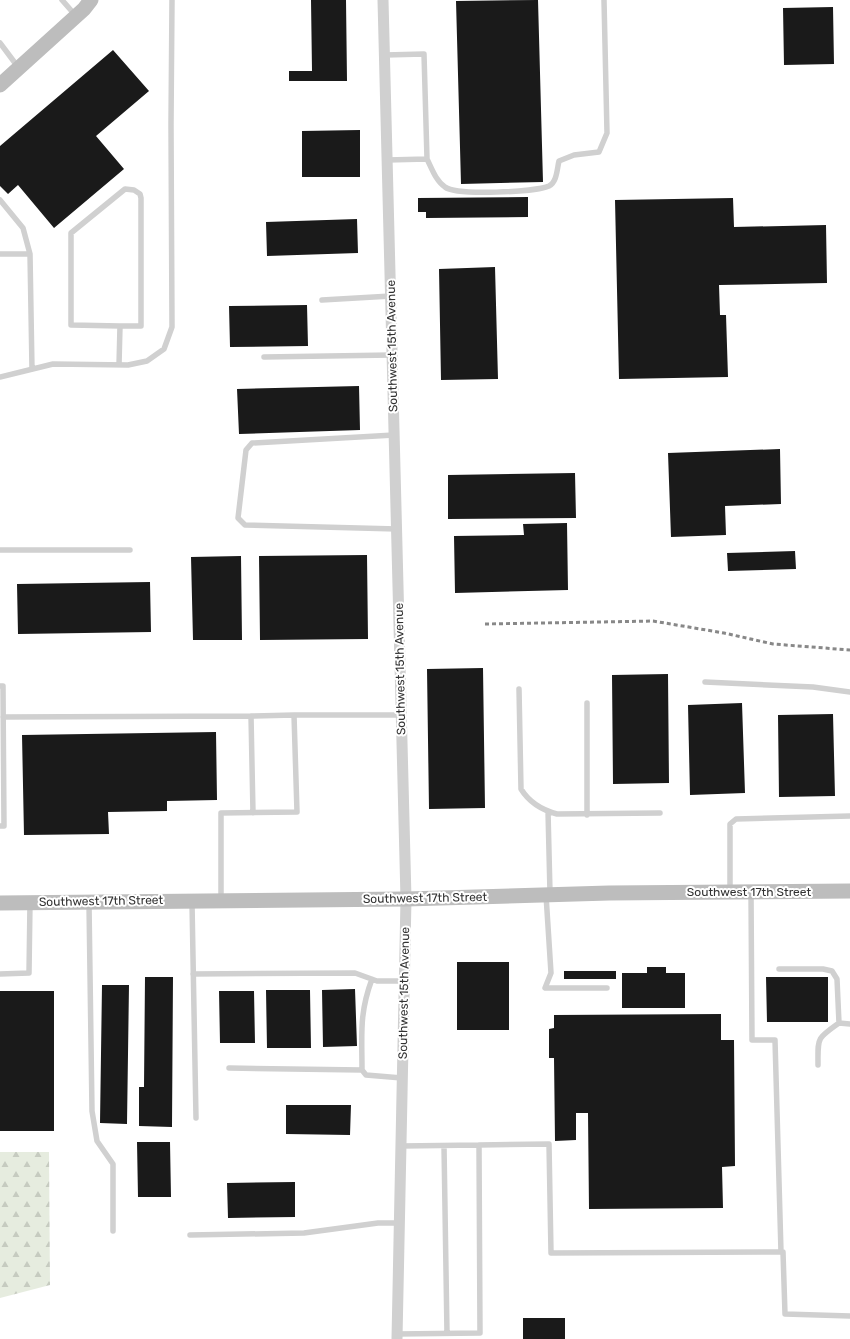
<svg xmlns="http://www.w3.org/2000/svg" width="850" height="1339" viewBox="0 0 850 1339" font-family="Rubik,sans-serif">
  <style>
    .forest { fill: url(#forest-firs) }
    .building { fill: #1a1a1a }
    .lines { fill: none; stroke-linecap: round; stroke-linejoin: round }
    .lane { stroke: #d0d0d0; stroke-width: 5.5 }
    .street { stroke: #d0d0d0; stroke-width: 11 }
    .secondary { stroke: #bdbdbd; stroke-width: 15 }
    .rail { stroke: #888; stroke-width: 3; stroke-dasharray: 4 3; stroke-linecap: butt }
    .labels { text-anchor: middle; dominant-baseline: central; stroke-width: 4; stroke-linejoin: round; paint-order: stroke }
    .street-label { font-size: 12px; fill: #333; stroke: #fff }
  </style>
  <defs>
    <pattern id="forest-firs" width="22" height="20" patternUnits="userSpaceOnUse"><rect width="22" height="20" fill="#e6ecdf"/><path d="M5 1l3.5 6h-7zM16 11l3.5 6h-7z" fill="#c6cbc0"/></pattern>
  </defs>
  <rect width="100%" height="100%" fill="#fff"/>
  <path class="forest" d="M0 1152H49L50 1285 0 1298Z"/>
  <path class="building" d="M311 0H346L347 81H289V71H312Z
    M538 0 543 182 461 184 456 1Z
    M833 7 834 64 784 65 783 8Z
    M113 50 149 91 96 136 124 169 54 228 18 185 8 194 0 186V146Z
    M360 130V177H302V131Z
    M528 197V217L426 218V212H418V198Z
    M733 198 734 227 826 225 827 283 719 285 720 315H726L728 377 619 379 615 200Z
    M357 219 358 253 267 256 266 222Z
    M495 267 498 379 441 380 439 269Z
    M307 305 308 346 230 347 229 306Z
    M359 386 360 430 239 434 237 389Z
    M780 449 781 504 725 506 726 535 671 537 668 453Z
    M575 473 576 518 448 519V475Z
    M567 523 568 590 455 593 454 536 524 535 523 524Z
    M795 551 796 569 728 571 727 553Z
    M367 555 368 639 260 640 259 556Z
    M241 556 242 640H193L191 557Z
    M150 582 151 632 18 634 17 584Z
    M483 668 485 808 429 809 427 669Z
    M668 674 669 783 613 784 612 675Z
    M742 703 745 793 690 795 688 705Z
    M833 714 835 796 779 797 778 715Z
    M216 732 217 800 167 801V811L108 812 109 834 24 835 22 735Z
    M457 962H509V1030H457Z
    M647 967H666V973H685V1008H622V973H647Z
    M564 971H616V979H564Z
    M145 977H173L172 1127 139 1126V1087H144Z
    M766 977H828V1022H767Z
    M102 985H129L127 1124 100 1123Z
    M355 989 357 1046 323 1047 322 990Z
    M266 990H310L311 1048H267Z
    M0 991H54V1131H0Z
    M219 991H254L255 1043H220Z
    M721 1014V1040H734L735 1166 722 1167 723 1208 589 1209 588 1113H576V1140L555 1141 554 1058H549V1029L554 1028V1015Z
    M286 1105H351L350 1135 286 1134Z
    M137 1142H170L171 1197H138Z
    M295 1182V1217L228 1218 227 1183Z
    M523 1318H565V1339H523Z"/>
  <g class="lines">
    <path class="lane" d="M62 0 76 16
      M0 43 18 67
      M385 55 424 54 427 159
      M387 160 427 159C432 169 436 181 445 187 456 196 536 192 549 186 557 182 557 169 559 161L574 155 599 152 607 133 604 0
      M0 200 23 228 30 254
      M0 254H30L32 369
      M322 300 391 296
      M264 357 392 355
      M119 365 120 326H141V198L140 194 134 190 125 189 71 233V325L120 326
      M0 377 53 364 128 365 147 361 164 349 172 327 171 124 172 0
      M394 435 252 443 246 450 238 518 245 525 397 529
      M0 550H130
      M705 682 813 687 850 692
      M0 686H3L4 826H0
      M519 689 521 789C529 802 542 810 557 814L660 813
      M587 703V815
      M294 715H401
      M3 717 251 716
      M548 811 550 893
      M730 892V824L736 819 850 816
      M751 892 752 1040H775L781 1252
      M546 895 551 973 545 988H607
      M221 900V813L297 812 294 715 251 716 253 813
      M192 903 196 1118
      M89 904 92 1111 97 1141 113 1164V1231
      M779 969H823L832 971 837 979 839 1023 850 1024
      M0 974 29 973 30 903
      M193 974 355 973 377 981H404
      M372 979C359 1014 362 1034 362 1070L366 1075 402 1078
      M818 1065C818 1038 816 1039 839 1023
      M229 1068 362 1070
      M479 1145 549 1144 551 1253 783 1252 785 1314 850 1316
      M444 1146 447 1333
      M190 1235 304 1233 378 1223H399
      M397 1334 480 1333 479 1145 401 1146"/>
    <path class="street" d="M383 0 406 899 397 1339"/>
    <path class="secondary" d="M0 85 84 9 91 0
      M0 903 406 899 609 893 850 891"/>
    <path class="rail" d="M485 624 653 621 724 633 773 644 850 650"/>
  </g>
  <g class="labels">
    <g class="street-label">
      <text transform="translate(392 346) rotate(-91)">Southwest 15th Avenue</text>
      <text transform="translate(400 669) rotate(-91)">Southwest 15th Avenue</text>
      <text x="749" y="892">Southwest 17th Street</text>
      <text transform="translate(425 898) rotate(-1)">Southwest 17th Street</text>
      <text transform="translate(101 901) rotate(-1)">Southwest 17th Street</text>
      <text transform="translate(404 993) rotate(-89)">Southwest 15th Avenue</text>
    </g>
  </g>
</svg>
